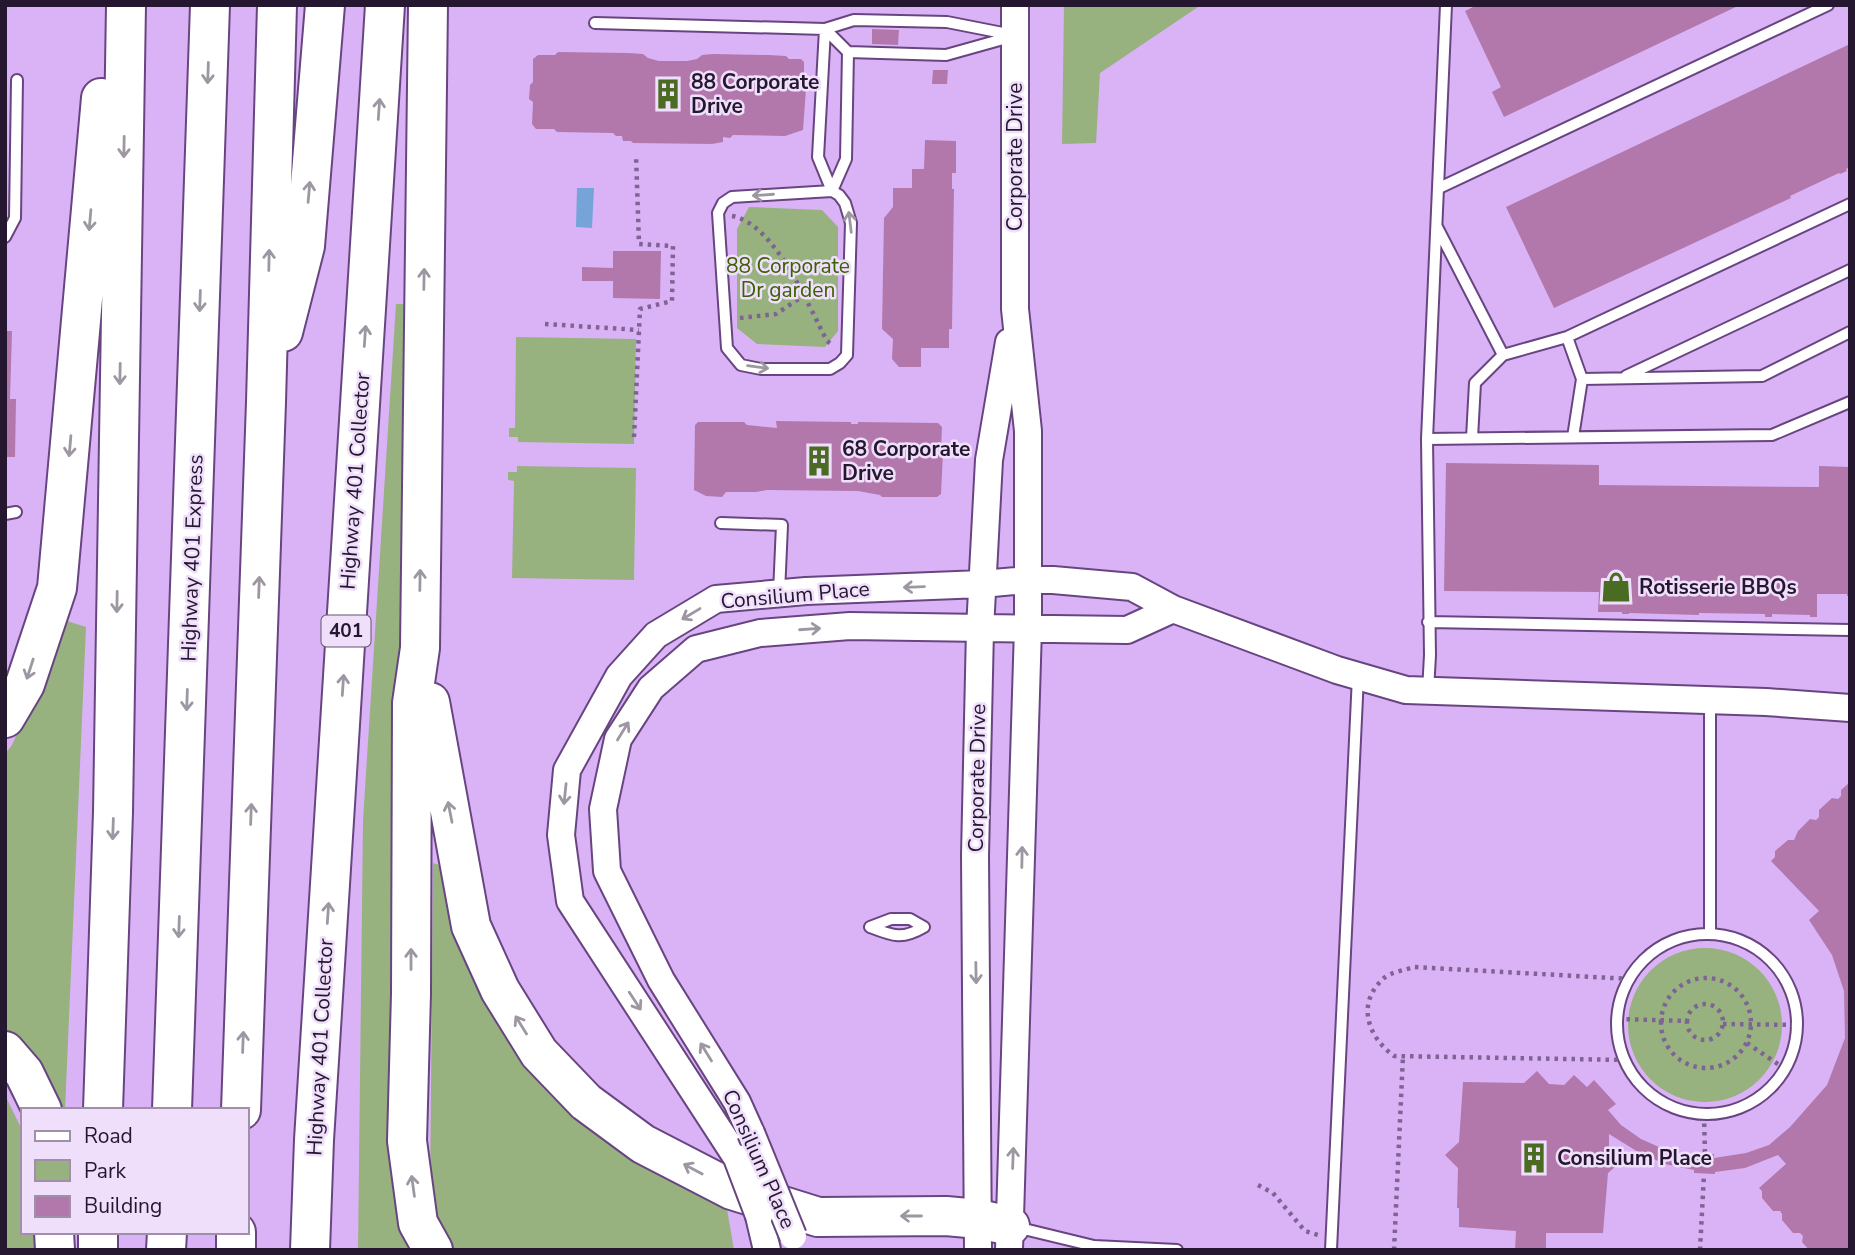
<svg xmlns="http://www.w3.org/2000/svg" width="1855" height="1255" viewBox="0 0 1855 1255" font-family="'Nunito Sans',sans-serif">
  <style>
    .green { fill: #97b27f }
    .water { fill: #75a5d8 }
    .building { fill: #b278ac }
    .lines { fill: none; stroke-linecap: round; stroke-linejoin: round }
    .service-casing { stroke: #684580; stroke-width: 14 }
    .tertiary-casing { stroke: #684580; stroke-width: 30 }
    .motorway-casing { stroke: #684580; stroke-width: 42 }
    .path { stroke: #7f6493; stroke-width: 4.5; stroke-dasharray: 3.5 5; stroke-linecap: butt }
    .service { stroke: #fff; stroke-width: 10 }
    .tertiary { stroke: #fff; stroke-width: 26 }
    .motorway { stroke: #fff; stroke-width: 38 }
    .tertiary-bridge-casing { stroke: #684580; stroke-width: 30; stroke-linecap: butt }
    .tertiary-bridge { stroke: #fff; stroke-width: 26 }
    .oneway { stroke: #9d97a2 }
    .labels { text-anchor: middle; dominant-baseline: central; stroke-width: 5; stroke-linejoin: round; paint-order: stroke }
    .shield { fill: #efdffb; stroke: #62536d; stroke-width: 2 }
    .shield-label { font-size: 19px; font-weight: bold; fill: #261730 }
    .poi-label { font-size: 21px; font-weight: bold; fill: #261730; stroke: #efdffb; text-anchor: start }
    .street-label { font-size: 21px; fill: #261730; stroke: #efdffb }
    .park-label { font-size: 21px; fill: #3b6000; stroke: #efdffb }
  </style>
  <rect width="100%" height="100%" fill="#dab3f7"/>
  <path class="green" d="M1064 5H1201L1100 73 1096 143 1062 144Z
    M749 207 822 210 838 227V331L825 347 757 344 737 328V229Z
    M396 304H408L415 1250H358L363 820Z
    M516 337 636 339 634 444 518 442V437H509V428H515Z
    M517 466 636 468 634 580 512 578 514 481 508 480V472H517Z
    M67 621 86 627 65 1110H47L5 1041V754L12 745Z
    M433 863 442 866 610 1142 727 1209 734 1250H451L430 1199Z
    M1628 1025a77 77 0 1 1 154 0a77 77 0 1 1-154 0Z
    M5 1095 23 1132V1232H36L37 1250H5Z"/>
  <path class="water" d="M577 188H594L592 228 576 227Z"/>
  <path class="building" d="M1477 5H1740L1504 117 1492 92 1501 87 1465 11Z
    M872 29 899 30 898 45 872 44Z
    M1850 44V167L1846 169 1847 171 1840 174 1839 173 1790 196 1791 198 1554 308 1506 207Z
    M558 52 629 53 643 54 648 58 659 61H687L697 59 702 55 713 54 769 55 786 56 789 59H801L804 62V86L806 89 803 130 785 136 733 135 730 138 723 137V142L712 144 633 143 631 141H623L622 136H616L613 133 557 132 554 129H536L532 124 533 102 529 99 530 85 533 82V59L538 55H555Z
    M933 70H948L947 84H932Z
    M925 140 956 141V173H952V189H954L952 329H949V348H921V367H899L892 359 893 339 882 329 884 218 893 207V188H912V169H924Z
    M613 251H661L660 299 613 298V281H582V267L613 268Z
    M5 331H12L10 399H16L15 457H5Z
    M776 421 851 422V424H858V422L938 423 942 427 941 450 943 452 941 494 937 497H882L880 495 858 491 767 490 756 492H726L722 497 706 496 694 490 695 425 698 422H744L747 425 777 428Z
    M1446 463 1599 465V485L1819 487V466L1850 467V596H1847V594H1817V617H1810V615L1772 614V617H1765V614L1699 613V615L1629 613V614H1622V612H1598L1599 592 1444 591Z
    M1850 782V1250H1809L1802 1242 1803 1236 1800 1233H1793L1782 1220V1214L1780 1211H1773L1762 1198V1191L1759 1188 1786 1164 1778 1155 1745 1168 1715 1172V1174L1694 1173V1170L1665 1164 1638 1152 1609 1134V1148L1622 1161 1608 1173 1603 1233H1546V1250H1515L1516 1231 1459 1227V1208H1457L1458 1168 1445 1155 1459 1142 1463 1082 1524 1083 1537 1071 1549 1084 1564 1085 1574 1075 1587 1087 1594 1080 1616 1104 1608 1110 1621 1125 1641 1139 1670 1152 1695 1157 1696 1154H1714V1158L1746 1153 1769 1145 1790 1127 1827 1085 1845 1038 1844 991 1832 955 1809 920 1819 911 1771 861 1775 857V851L1788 840H1794L1798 831 1810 819 1816 820 1819 817V810L1832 798 1838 799 1841 796V790Z"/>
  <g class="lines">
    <g class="service-casing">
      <path id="service" d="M1446 5 1427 439 1772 435 1850 402
        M595 23 825 29 848 52 946 55 1014 36
        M1439 188 1828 5
        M832 191 732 197 723 203 718 213 727 348 741 365 761 369H830L840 363 847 355 851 223 845 203 839 195 832 191 818 157 825 29 854 20 947 22 1013 35
        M832 191 846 159 848 52
        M1437 227 1503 355 1567 337
        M5 237 15 218 17 80
        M1626 376 1850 270
        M1582 379 1567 337 1850 204
        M1573 437 1582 379 1762 376 1850 332
        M1472 438 1475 383 1503 355
        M1427 439 1430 655 1428 691
        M5 514 16 512
        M721 523 782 525 779 593
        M1428 622 1850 630
        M891 919H910L924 927C902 940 893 936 870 927Z
        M1710 933V700
        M1617 1024a90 90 0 1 1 180 0a90 90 0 1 1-180 0Z
        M1016 1227 1094 1246 1177 1250
        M1331 1250 1358 676"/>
    </g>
    <g class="tertiary-casing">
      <path id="tertiary" d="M751 1133 737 1102 661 980 607 871 603 809 618 739 651 688 696 649 760 633 850 626 1127 630 1173 609
        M737 1158 570 901 561 835 567 770 619 676 656 635 716 599 806 591 982 584 1027 580H1053L1132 587 1173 609 1337 670 1406 690 1766 702 1850 708
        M759 1216 767 1250
        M978 1250 975 856 980 629 989 460 1009 342
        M1009 1250 1028 628V431L1015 309V5"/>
    </g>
    <g class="motorway-casing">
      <path id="motorway" d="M428 5 420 648 412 703 411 994 407 1141 418 1223 433 1250
        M283 332 305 246 325 5
        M430 702 471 926 500 990 539 1053 586 1102 643 1144 732 1190 818 1217 946 1216 979 1219 1010 1226
        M5 718 25 684 57 588 101 98
        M5 1051 24 1073 42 1110
        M103 1110 113 812 126 5
        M172 1110 210 5
        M241 1110 266 402 277 5
        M54 1232 55 1250
        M98 1250V1232
        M166 1250 167 1232
        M236 1250V1232
        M310 1250 314 1140 385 5"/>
    </g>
    <path class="path" d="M732 216C775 224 808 305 827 341L834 346
      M740 318 776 314 803 296
      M545 324 639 330
      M634 437 640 309 672 301 673 246 639 244 636 155
      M1661 1023a45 45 0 1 1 90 0a45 45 0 1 1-90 0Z
      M1687 1022a18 18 0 1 1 36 0a18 18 0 1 1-36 0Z
      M1618 1019 1686 1021
      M1723 1024 1798 1025
      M1747 1043 1785 1069
      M1626 1060 1394 1056C1367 1036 1356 1003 1384 978 1391 972 1405 970 1414 967L1630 979
      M1704 1115 1705 1154
      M1258 1185 1273 1193 1305 1231 1318 1235
      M1394 1250 1403 1056
      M1700 1250 1704 1174"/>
    <use href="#service" class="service"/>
    <use href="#tertiary" class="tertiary"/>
    <use href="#motorway" class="motorway"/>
    <g class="tertiary-bridge-casing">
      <path id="tertiary-bridge" d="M751 1133 793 1236
        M737 1158 759 1216"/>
    </g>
    <use href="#tertiary-bridge" class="tertiary-bridge"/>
  </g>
  <defs><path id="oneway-shaft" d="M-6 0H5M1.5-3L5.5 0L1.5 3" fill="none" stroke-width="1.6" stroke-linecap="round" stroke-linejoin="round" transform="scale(1.75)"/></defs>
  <g class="oneway">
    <use href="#oneway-shaft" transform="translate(208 73) rotate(92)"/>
    <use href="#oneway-shaft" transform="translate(379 109) rotate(-86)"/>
    <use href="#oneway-shaft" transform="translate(124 147) rotate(91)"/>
    <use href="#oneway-shaft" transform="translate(309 192) rotate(-85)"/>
    <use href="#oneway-shaft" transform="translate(763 195) rotate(176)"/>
    <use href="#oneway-shaft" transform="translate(90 220) rotate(95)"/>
    <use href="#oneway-shaft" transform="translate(850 222) rotate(-97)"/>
    <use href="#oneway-shaft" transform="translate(269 260) rotate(-89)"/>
    <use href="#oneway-shaft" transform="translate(424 279) rotate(-89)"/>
    <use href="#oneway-shaft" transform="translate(200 301) rotate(92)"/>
    <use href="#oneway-shaft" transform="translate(365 336) rotate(-86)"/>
    <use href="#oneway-shaft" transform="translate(758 367) rotate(8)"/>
    <use href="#oneway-shaft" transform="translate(120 374) rotate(91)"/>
    <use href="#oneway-shaft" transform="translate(70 446) rotate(95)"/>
    <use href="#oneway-shaft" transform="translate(420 580) rotate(-89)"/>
    <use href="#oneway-shaft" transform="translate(259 587) rotate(-88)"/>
    <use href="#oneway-shaft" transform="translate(914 587) rotate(178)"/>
    <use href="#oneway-shaft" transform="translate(117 602) rotate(91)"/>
    <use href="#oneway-shaft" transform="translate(691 614) rotate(149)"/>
    <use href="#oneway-shaft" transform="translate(810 629) rotate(-4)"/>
    <use href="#oneway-shaft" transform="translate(30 669) rotate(108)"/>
    <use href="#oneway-shaft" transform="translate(343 685) rotate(-86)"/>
    <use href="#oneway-shaft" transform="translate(187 700) rotate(92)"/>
    <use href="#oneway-shaft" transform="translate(623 731) rotate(-58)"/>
    <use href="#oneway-shaft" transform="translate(565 794) rotate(96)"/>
    <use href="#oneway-shaft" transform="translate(450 812) rotate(-101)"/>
    <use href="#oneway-shaft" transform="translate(251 814) rotate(-88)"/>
    <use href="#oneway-shaft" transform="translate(113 829) rotate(92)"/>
    <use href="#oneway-shaft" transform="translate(1022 857) rotate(-89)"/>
    <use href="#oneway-shaft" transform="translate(328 913) rotate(-86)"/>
    <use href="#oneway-shaft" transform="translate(179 927) rotate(92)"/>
    <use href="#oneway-shaft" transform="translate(411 959) rotate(-90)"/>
    <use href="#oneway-shaft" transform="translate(976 973) rotate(89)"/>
    <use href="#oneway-shaft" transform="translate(635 1001) rotate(57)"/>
    <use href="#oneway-shaft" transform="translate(521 1025) rotate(-122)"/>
    <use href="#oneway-shaft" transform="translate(243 1042) rotate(-88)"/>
    <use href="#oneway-shaft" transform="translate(706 1052) rotate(-122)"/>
    <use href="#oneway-shaft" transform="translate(1013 1158) rotate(-88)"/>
    <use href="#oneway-shaft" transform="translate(693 1169) rotate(-152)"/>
    <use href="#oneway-shaft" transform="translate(413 1186) rotate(-98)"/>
    <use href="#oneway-shaft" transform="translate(911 1216) rotate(180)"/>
  </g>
  <defs>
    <g id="building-bare" transform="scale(2.415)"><path d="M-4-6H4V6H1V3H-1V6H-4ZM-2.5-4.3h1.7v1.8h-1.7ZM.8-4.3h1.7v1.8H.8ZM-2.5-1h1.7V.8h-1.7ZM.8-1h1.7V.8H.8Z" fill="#496b22" stroke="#efdffb" stroke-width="2.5" paint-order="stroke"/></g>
    <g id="shop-bare" transform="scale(2.415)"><path d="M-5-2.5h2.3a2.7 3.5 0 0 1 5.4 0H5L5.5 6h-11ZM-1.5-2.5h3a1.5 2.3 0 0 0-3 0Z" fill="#496b22" stroke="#efdffb" stroke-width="2.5" paint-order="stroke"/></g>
  </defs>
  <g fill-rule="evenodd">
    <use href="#building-bare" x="668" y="94"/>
    <use href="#building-bare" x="819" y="461"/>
    <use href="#shop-bare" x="1616" y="587"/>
    <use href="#building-bare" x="1534" y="1158"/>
  </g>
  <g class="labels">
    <rect class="shield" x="321.5" y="615.5" width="49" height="31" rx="5"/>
    <g class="shield-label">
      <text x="346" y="631">401</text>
    </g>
    <g class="poi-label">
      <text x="691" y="82">88 Corporate<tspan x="691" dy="24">Drive</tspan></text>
      <text x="842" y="449">68 Corporate<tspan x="842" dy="24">Drive</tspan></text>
      <text x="1639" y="587">Rotisserie BBQs</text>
      <text x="1557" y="1158">Consilium Place</text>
    </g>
    <g class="street-label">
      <text transform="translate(1015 157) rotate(-90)">Corporate Drive</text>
      <text transform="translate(355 481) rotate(-86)">Highway 401 Collector</text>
      <text transform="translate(192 558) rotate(-88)">Highway 401 Express</text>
      <text transform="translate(795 595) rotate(-5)">Consilium Place</text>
      <text transform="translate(977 778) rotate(-89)">Corporate Drive</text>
      <text transform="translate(320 1047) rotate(-87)">Highway 401 Collector</text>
      <text transform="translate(759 1159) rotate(66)">Consilium Place</text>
    </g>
    <g class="park-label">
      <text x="788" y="266">88 Corporate<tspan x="788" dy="24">Dr garden</tspan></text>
    </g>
  </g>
  <rect width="1855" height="1255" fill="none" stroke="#261730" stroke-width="14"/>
  <rect x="21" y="1108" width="228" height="126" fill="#efdffb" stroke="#9f8faa" stroke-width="2"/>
  <rect x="35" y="1131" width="35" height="10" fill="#ffffff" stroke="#9f8faa" stroke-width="2"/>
  <text x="84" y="1143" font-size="21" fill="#261730">Road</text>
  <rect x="35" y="1160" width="35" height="21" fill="#97b27f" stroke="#9f8faa" stroke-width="2"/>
  <text x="84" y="1178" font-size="21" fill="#261730">Park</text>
  <rect x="35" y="1196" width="35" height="21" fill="#b278ac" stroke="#9f8faa" stroke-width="2"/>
  <text x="84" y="1213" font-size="21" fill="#261730">Building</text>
</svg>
